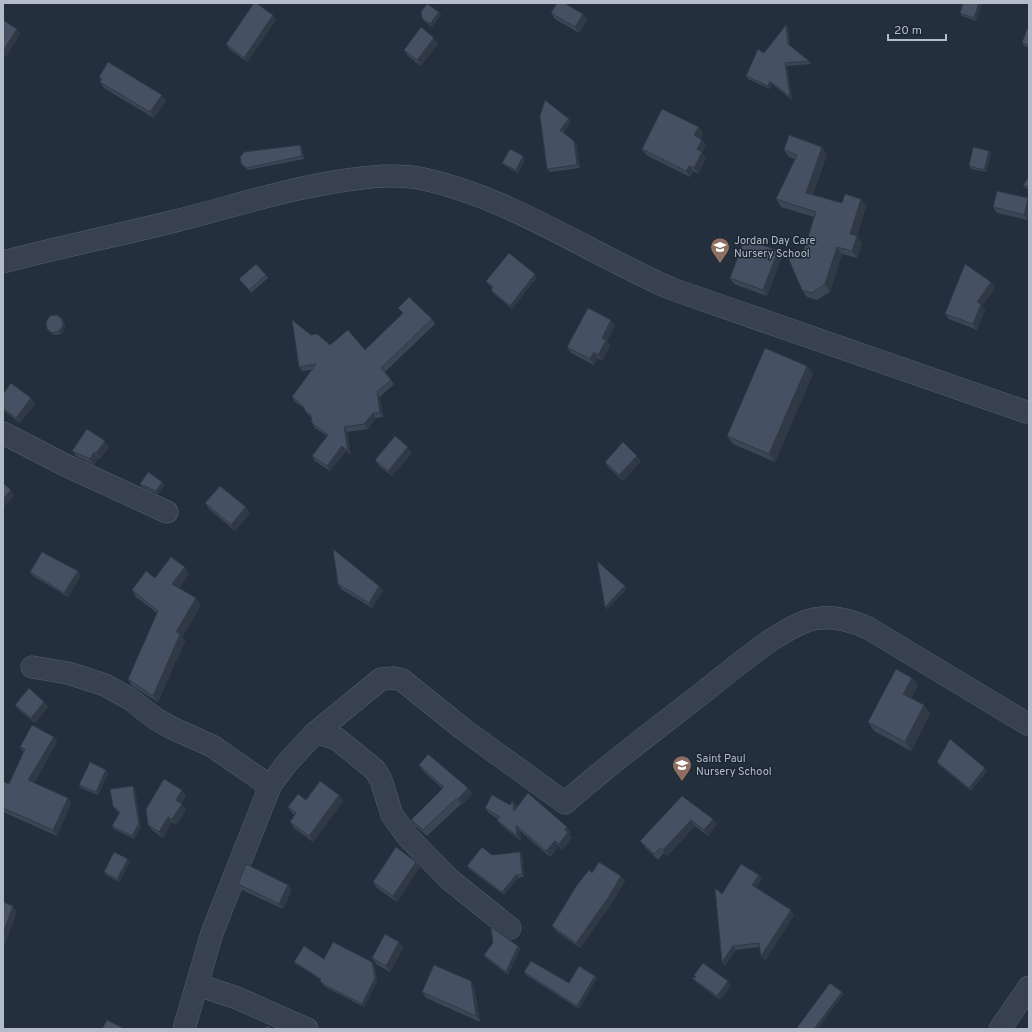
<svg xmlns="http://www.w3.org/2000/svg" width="1032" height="1032" viewBox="0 0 1032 1032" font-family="Overpass,sans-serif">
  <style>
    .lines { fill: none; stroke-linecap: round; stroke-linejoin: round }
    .minor-casing { stroke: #565f6c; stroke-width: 23 }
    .minor { stroke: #38414e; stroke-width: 22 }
    .wall { fill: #3b4654 }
    .shaded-wall { fill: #303945 }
    .building { fill: #455162; stroke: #303945 }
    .labels { text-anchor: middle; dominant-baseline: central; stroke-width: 3; stroke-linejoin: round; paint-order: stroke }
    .poi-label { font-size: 11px; fill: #b4bcc9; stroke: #1d2633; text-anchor: start }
  </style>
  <rect width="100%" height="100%" fill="#242f3e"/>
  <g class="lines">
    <g class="minor-casing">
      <path id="minor" d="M3 262C59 247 115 236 171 222 232 207 291 187 354 179 377 176 400 174 424 179 513 199 589 253 672 289L1029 413
        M3 433 65 465 167 512
        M32 667 68 673 105 685 130 699 156 719 172 728 212 746 270 786
        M314 734 381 679 394 678 402 680 463 729 565 803C610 763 657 728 705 691 732 670 788 620 821 618 838 616 854 622 868 628L1029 725
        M198 985 237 998 307 1029
        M184 1029 212 933 270 786 287 763 314 734H322L337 739 375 770 381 780 392 815 408 837 449 879 510 928
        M1000 1029 1029 987"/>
    </g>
    <use href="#minor" class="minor"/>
  </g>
  <path class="wall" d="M963 3H980L982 4 976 21 962 16 960 13Z
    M439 12 441 15 432 27 424 21 422 18Z
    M551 13 583 14 587 20 579 33 555 19Z
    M273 15 276 20 247 62 229 49 226 44Z
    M786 25 788 28 790 46 809 61 811 64 787 66 792 100 772 84 770 89 748 79 746 76Z
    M1029 30V48L1024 46 1022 43Z
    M438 43 421 66 408 56 404 50Z
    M99 77 166 101 154 118 104 88 100 82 101 80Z
    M540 116 569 119 571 122 563 133 574 141 576 144 580 168 550 172 547 169Z
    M703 132 700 138 706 145 702 153 706 158 698 174 693 171 690 177 646 155 642 149Z
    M300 145 302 147 304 159 248 170 243 166 241 163Z
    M784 150 827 154 813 195 842 203 861 199 866 206 857 236 862 243 857 258 842 254 830 292 817 300 807 297 802 290 801 259 814 217 781 207 776 199 795 159 789 157Z
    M991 154 986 172 971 169 969 166Z
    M523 156 525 159 518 173 504 165 502 163Z
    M1029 177V189L1025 188 1023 185Z
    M1029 200V215L1028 220 997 213 993 207Z
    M782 256 767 296 734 284 730 278Z
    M266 275 268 278 251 293 239 279Z
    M537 277 512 309 493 293 491 290 493 288 488 284 486 281Z
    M991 282 995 288 982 306 985 310 977 330 949 319 945 314Z
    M398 308 432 319 435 324 385 372 394 384 380 397 383 417 376 418 368 429 347 432 351 455 346 451 330 471 315 461 312 456 327 436 315 428 312 423 311 418 308 415 305 411V409L295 402 292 397 312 370 302 371 299 367 311 335 330 345 365 350 403 313Z
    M62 319 64 322 65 329 61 334 54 335 49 331 47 329Z
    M615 326 607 341 610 346 602 361 598 358 594 365 571 353 567 347Z
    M807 366 813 374 775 462 733 444 727 436Z
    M3 394 31 398 35 404 20 423 3 410Z
    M109 447 100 459 98 458 94 465 76 456 72 451Z
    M412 453 392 476 379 466 375 460Z
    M641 461 623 481 609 468 605 462Z
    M162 482 164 485 158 494 142 487 140 484Z
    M205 503 250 513 235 531 209 509Z
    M30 572 81 575 68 597 33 576Z
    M189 574 179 588 201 605 182 637 185 641 158 702 132 686 128 679 157 613 136 597 132 590 155 578Z
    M338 584 379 586 383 591 372 608 341 589Z
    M912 678 918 686 911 698 924 705 930 714 911 751 874 731 868 722Z
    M44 702 48 707 35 723 19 710 15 705Z
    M54 737 57 742 34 783 71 803 57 836 3 812V785L9 784 23 752 20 747Z
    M937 762 985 768 987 771 971 791 939 765Z
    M419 765 468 788 472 794 462 805 461 804 427 836 415 826 411 820 443 789 423 771Z
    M108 773 98 795 81 788 79 785Z
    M135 789 141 829 140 828 134 839 114 829 112 826 119 813 115 809 113 806Z
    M339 795 343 801 313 842 294 828 290 822 295 815 292 813 288 807 306 800Z
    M186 796 181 804 186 810 176 825 172 822 163 838 152 830 148 825Z
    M682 796 717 824 708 836 695 826 667 856 664 853 658 860 644 846 640 841Z
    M513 801 517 806V807L571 832 569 834 572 838 562 850 559 846 550 857 520 831 521 841 501 825 497 820 498 819 489 813 485 808 510 805Z
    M520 852 522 855 524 877 518 878 504 895 469 869 467 866 492 855Z
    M130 862 119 882 106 875 104 872Z
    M416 862 420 867 397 902 377 888 373 882Z
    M592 873 621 876 625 881 612 903 580 948 556 931 552 926Z
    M759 875 762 879 756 888 794 915 765 961 760 947 736 950 725 966 722 962V894Z
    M238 884 292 890 283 909 242 890Z
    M399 942 403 948 390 972 376 964 372 958Z
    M493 943 518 946 520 949 508 975 486 958 484 955Z
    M324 959 374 964 377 981 364 1007 327 988 322 984 320 981 321 980 296 964 294 962Z
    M524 972 569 983 595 976 597 978 579 1009 526 975Z
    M694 975 731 986 720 1000 696 982 692 978 695 977Z
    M474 986 480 1022 426 998 422 992Z"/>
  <path class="shaded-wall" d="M979 3H980L982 4 976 21 974 18Z
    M439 12 441 15 432 27 430 24Z
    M583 14 587 20 579 33 575 27Z
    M273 15 276 20 247 62 244 58Z
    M786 25 788 28 790 47 788 44Z
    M17 29 21 33 5 58 3 55V51Z
    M434 38 438 43 421 66 417 60Z
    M785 63 787 66 792 100 790 97Z
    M770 81 772 84 770 89 768 86Z
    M162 95 166 101 154 118 150 112Z
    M569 119 571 122 562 133 560 130Z
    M699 127 703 132 698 141 694 135Z
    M702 140 706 145 702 153 706 158 698 174 694 168 697 149Z
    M574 141 576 144 580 168 577 165Z
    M300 145 302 147 304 159 302 156Z
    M822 147 827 154 811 200 806 193Z
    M989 151 991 154 986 172 984 170Z
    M523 156 525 159 518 173 516 170Z
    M689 166 693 171 690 177 686 171Z
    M1028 198 1029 200V215L1028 220 1024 215Z
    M861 199 866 206 857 236 862 243 857 258 852 251 850 234Z
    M837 247 842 254 830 292 825 284Z
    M778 251 782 256 767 296 763 290Z
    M535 274 537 277 512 309 510 306Z
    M991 282 995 288 982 306 985 310 977 330 973 324 977 302Z
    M62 319 64 322 65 329 61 334 59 331Z
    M611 320 615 326 607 341 610 346 602 361 598 355 602 338Z
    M594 352 598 358 594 365 590 359Z
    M807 366 813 374 775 462 769 454Z
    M377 392 380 397 383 417 380 412Z
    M31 398 35 404 20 423 16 418Z
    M373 413 376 418 368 429 364 424Z
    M344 427 347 432 351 455 348 451Z
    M105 441 109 447 100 459 96 453Z
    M342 446 346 451 330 471 327 466Z
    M408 447 412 453 392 476 388 471Z
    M94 452 98 458 94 465 90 459Z
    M637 456 641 461 623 481 619 475Z
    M162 482 164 485 158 494 156 491Z
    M11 490 14 496 3 508V499Z
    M246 507 250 513 235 531 231 525Z
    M185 567 189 574 177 591 172 584Z
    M78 571 81 575 68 597 64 593Z
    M379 586 383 591 372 608 369 603Z
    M625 586 627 589 607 610 605 607Z
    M196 598 201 605 182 637 185 641 158 702 153 696 176 632Z
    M912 678 918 686 909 703 903 694Z
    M44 702 48 707 35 723 31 718Z
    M924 705 930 714 911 751 905 742Z
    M54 737 57 742 32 786 28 780Z
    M985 768 987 771 971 791 969 788Z
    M106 770 108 773 98 795 96 792Z
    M133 786 135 789 141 829 139 826Z
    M468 788 472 794 462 805 458 799Z
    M182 790 186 796 180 806 176 800Z
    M339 795 343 801 313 842 309 836Z
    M68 798 71 803 57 836 53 830Z
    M513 801 517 806 518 816 514 811Z
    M182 804 186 810 176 825 172 819Z
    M168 817 172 822 163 838 159 832Z
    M713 819 717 824 708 836 704 830Z
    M691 820 695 826 667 856 663 850Z
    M138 825 140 828 134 839 132 836Z
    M516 825 520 831 521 841 517 836Z
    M567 827 571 832 569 834 572 838 562 850 559 844 565 830Z
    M555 841 559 846 550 857 546 851Z
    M520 852 522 855 524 877 522 874Z
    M128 859 130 862 119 882 117 879Z
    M416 862 420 867 397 902 393 896Z
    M516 875 518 878 504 895 502 892Z
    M759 875 762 879 755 890 752 885Z
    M621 876 625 881 612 903 580 948 576 943Z
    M288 885 292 890 283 909 279 904Z
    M13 906 17 912 3 950V933Z
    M791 910 794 915 765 961 761 956Z
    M399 942 403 948 390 972 386 966Z
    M518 946 520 949 508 975 506 972Z
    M733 946 736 950 725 966 722 962Z
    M372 962 374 964 377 981 364 1007 362 1004Z
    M595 976 597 978 579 1009 577 1006Z
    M471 981 474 986 480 1022 476 1016Z
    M728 981 731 986 720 1000 717 996Z
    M842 992 844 994 818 1029H814Z"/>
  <path class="building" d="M254 3H256L273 15 244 58 226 44Z
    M557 3H564L583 14 575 27 551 13Z
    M963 3H979L974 18 960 13Z
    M427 4 439 12 430 24 422 18 421 12Z
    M3 20 17 29 3 51Z
    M786 25 788 44 809 61 785 63 790 97 770 81 768 86 746 76 758 49 764 53Z
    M421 27 434 38 417 60 404 50Z
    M1027 29 1029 30V46L1022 43Z
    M108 62 162 95 150 112 100 82 102 79 99 77Z
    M545 100 569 119 560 130 574 141 577 165 547 169 540 116Z
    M662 109 699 127 694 135 702 140 697 149 702 152 694 168 689 166 686 171 642 149Z
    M789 135 822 147 806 193 842 203 845 194 861 199 850 234 857 236 852 251 837 247 825 284 812 293 802 290 786 253 801 259 816 212 776 199 797 155 784 150Z
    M300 145 302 156 246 168 241 163 240 157 244 152Z
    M973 147 989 151 984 170 969 166Z
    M510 149 523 156 516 170 502 163Z
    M1029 177V187L1023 185Z
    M997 191 1028 198 1024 215 993 207Z
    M745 238 778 251 763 290 730 278Z
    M509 253 535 274 510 306 491 290 493 287 486 281Z
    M256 264 266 275 249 290 239 279Z
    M965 264 991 282 977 302 981 304 973 324 945 314Z
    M409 297 432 319 381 368 391 380 377 392 380 412 373 413 364 424 344 427 348 451 342 446 327 466 312 456 328 435 312 423 311 415 305 411 304 407 292 397 316 364 299 367 292 320 311 335 317 334 330 345 348 330 365 350 403 313 398 308Z
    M588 308 611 320 602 338 606 340 598 355 594 352 590 359 567 347Z
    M57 315 62 319 63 326 59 331 52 333 47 329 46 322 50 316Z
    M765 348 807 366 769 454 727 436Z
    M11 383 31 398 16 418 3 408V394Z
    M87 429 105 441 96 453 94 452 90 459 72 451Z
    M395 436 408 447 388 471 375 460Z
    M623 442 637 456 619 475 605 462Z
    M148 472 162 482 156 491 140 484Z
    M3 483 11 490 3 499Z
    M220 486 246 507 231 525 205 503Z
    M333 549 379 586 369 603 338 584Z
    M42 552 78 571 64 593 30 572Z
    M171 557 185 567 172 584 196 598 176 632 180 634 153 696 128 679 158 611 132 590 146 571 155 578Z
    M597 561 625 586 605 607Z
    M896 669 912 678 903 694 924 705 905 742 868 722Z
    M29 688 44 702 31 718 15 705Z
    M32 725 54 737 28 780 68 798 53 830 3 808V785L4 782 9 784 25 749 20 747Z
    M950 739 985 768 969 788 937 762Z
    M428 754 468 788 458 799 457 798 423 830 411 820 444 787 419 765Z
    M90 762 106 770 96 792 79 785Z
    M164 779 182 790 176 800 182 804 172 819 168 817 159 832 148 825 146 809Z
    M320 781 339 795 309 836 290 822 296 813 288 807 298 794 306 800Z
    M133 786 139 826 138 825 132 836 112 826 120 812 113 806 110 789Z
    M528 793 567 827 565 830 568 832 559 844 555 841 546 851 516 825 517 836 497 820 500 817 485 808 492 795 510 805 513 801 514 811Z
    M682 796 713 819 704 830 691 820 663 850 660 848 654 854 640 841Z
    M396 847 416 862 393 896 373 882Z
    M482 847 492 855 520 852 522 874 516 875 502 892 467 866Z
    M114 852 128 859 117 879 104 872Z
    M599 862 621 876 608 898 576 943 552 926 577 885 589 870 592 873Z
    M246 864 288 885 279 904 238 884Z
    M741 864 759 875 752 885 791 910 761 956 759 943 733 946 722 962 715 888 722 894Z
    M3 902 13 906 3 933Z
    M491 927 518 946 506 972 484 955 493 943Z
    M385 934 399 942 386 966 372 958Z
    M333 942 372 962 375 978 362 1004 325 985 320 981 321 979 294 962 304 946 324 959Z
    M531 961 569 983 579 966 595 976 577 1006 524 972Z
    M703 963 728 981 717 996 692 978 696 977 694 975Z
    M434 965 471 981 476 1016 422 992Z
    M830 983 842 992 814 1029H796Z
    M107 1020 123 1028V1029H102Z
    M267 1026 272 1029H266Z"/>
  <defs>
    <g id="school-pin" transform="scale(1)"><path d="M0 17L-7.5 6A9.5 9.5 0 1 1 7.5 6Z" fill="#8d6e63" stroke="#1d2633"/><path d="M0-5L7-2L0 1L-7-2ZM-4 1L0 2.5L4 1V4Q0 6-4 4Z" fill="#fff"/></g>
  </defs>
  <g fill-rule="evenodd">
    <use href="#school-pin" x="720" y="247"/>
    <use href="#school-pin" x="682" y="765"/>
  </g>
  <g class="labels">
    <g class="poi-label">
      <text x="734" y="241">Jordan Day Care<tspan x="734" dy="13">Nursery School</tspan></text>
      <text x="696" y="759">Saint Paul<tspan x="696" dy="13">Nursery School</tspan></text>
    </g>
  </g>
  <rect width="1032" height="1032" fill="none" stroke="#b4bcc9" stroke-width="8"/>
  <path d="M888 34v6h58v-6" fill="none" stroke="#b4bcc9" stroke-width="2"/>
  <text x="894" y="34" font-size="12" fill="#b4bcc9" stroke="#1d2633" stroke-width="3" paint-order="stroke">20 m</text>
</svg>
